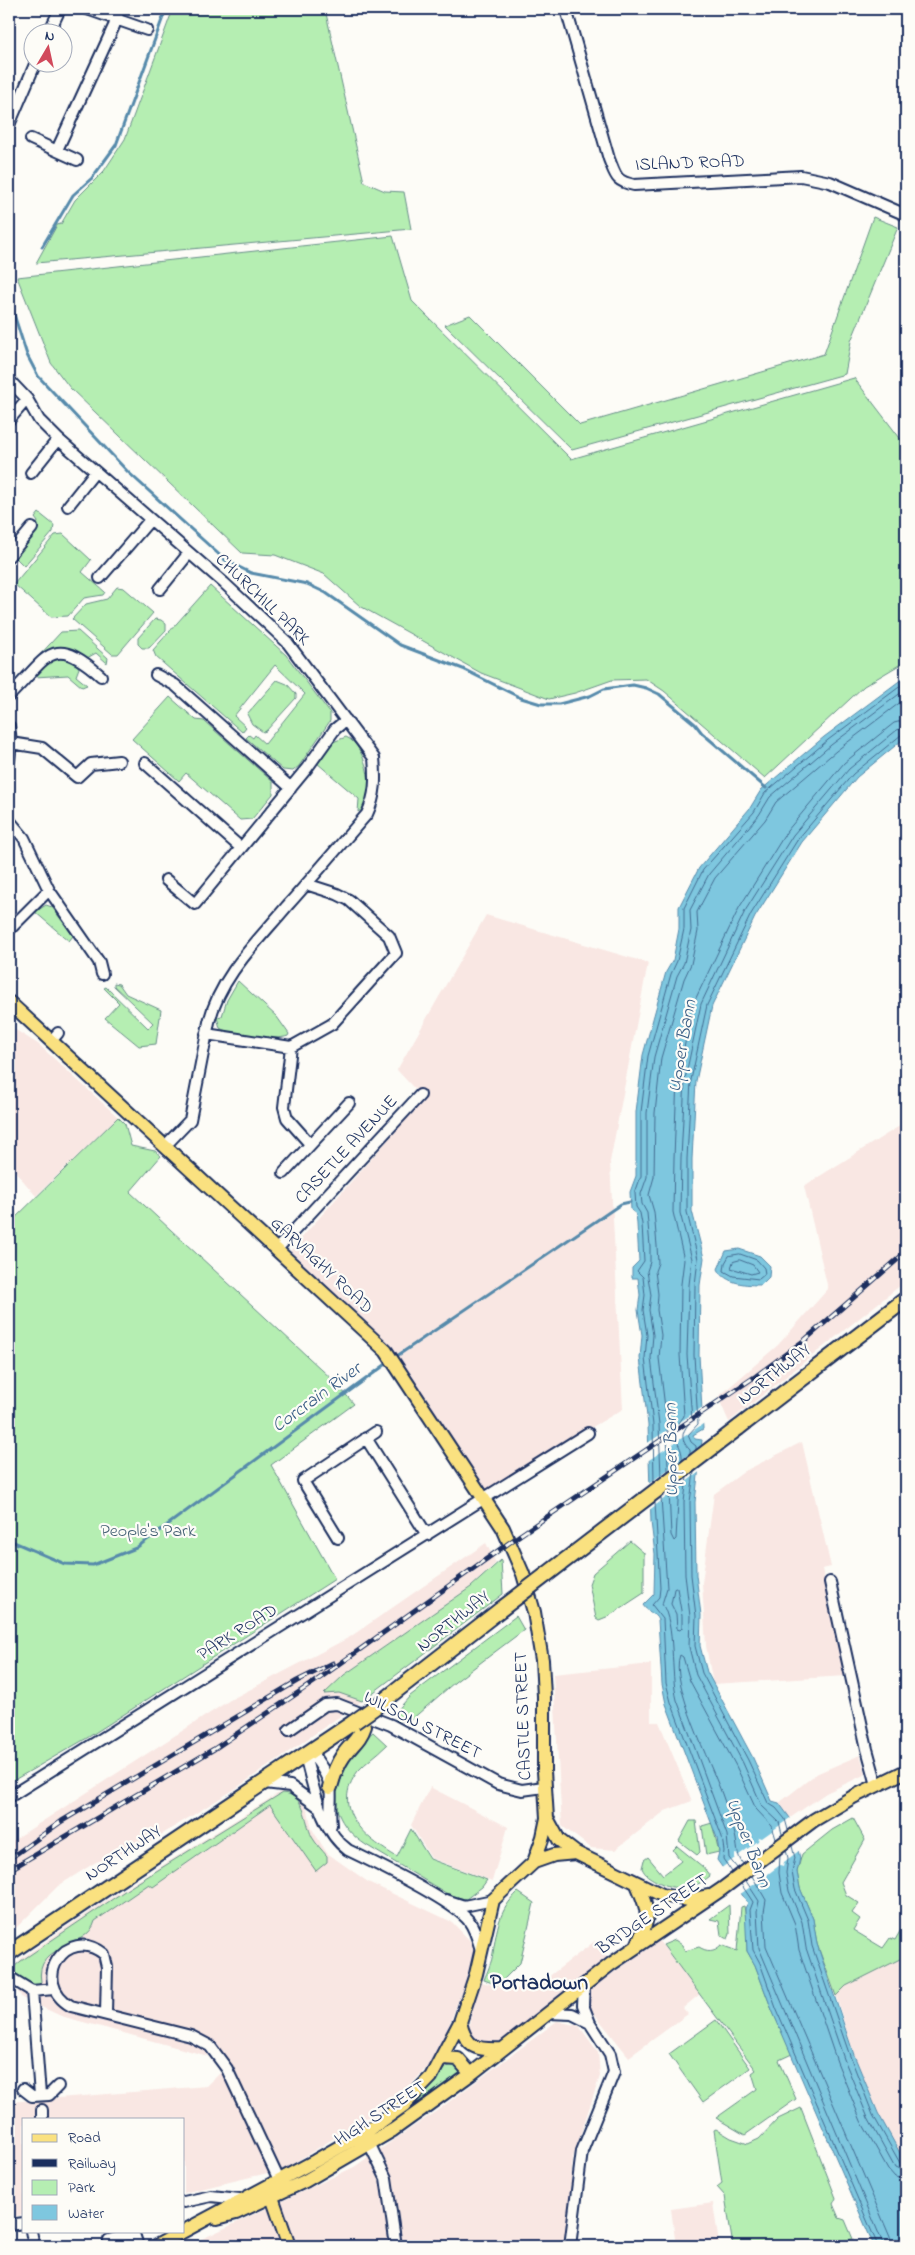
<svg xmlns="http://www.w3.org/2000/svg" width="915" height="2255" viewBox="0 0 915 2255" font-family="'Indie Flower',sans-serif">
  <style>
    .built { fill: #f9e7e3 }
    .green { fill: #b5eeb2; stroke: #688e88 }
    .water { fill: #7ec7df; stroke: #568aab }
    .pier { fill: #fdfcf7 }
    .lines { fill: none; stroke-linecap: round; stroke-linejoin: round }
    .shore { stroke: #436c92; stroke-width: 1 }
    .stream { stroke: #568aab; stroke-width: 3 }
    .minor-casing { stroke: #1b2f5e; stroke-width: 14 }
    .major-casing { stroke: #1b2f5e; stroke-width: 16 }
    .highway-casing { stroke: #1b2f5e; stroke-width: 18 }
    .minor { stroke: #fdfcf7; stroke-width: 10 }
    .major { stroke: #fae180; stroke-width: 12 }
    .highway { stroke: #fae180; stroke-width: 14 }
    .rail-casing { stroke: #1b2f5e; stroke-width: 5 }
    .rail { stroke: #fdfcf7; stroke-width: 3; stroke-dasharray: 9; stroke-linecap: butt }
    .highway-bridge-casing { stroke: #1b2f5e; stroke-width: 18; stroke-linecap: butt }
    .highway-bridge { stroke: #fae180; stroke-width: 14 }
    .labels { text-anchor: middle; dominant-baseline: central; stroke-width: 4.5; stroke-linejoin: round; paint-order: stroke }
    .street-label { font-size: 18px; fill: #1b2f5e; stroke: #fdfcf7 }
    .park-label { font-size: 18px; fill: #425f73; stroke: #fdfcf7 }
    .water-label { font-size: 19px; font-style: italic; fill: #395d85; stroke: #fdfcf7 }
    .district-label { font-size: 22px; font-weight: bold; fill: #1b2f5e; stroke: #fdfcf7 }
  </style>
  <rect width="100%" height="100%" fill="#fdfcf7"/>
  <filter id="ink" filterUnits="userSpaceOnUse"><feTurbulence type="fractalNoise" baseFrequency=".02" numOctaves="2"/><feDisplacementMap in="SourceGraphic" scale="10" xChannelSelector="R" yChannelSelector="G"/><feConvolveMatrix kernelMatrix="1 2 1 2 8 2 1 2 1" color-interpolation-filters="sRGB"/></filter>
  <g filter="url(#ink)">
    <path class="built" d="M486 915 648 963 610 1162 623 1409 485 1490 392 1348 290 1251 424 1099 397 1070Z
      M14 1029 38 1044 118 1117 36 1196 9 1164V1035Z
      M906 1122V1281L729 1422 718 1397 778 1345 828 1289 804 1186Z
      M802 1442 831 1567 822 1569 846 1676 713 1684 706 1646 702 1583 714 1494 745 1471Z
      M486 1543 496 1563 471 1587 344 1675 325 1694 339 1693 362 1701 235 1789 140 1848 96 1862 58 1886 15 1929 9 1932V1843L230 1700 350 1637Z
      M651 1664V1722H659L692 1801 665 1811 615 1850 591 1848 562 1826 553 1674Z
      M860 1755 866 1774 826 1793 790 1818 779 1803 816 1774Z
      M430 1787 508 1827 492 1881 431 1858 411 1825Z
      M282 1791 292 1793 300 1798 308 1811 312 1829 327 1853 368 1882 452 1922 474 1945 473 1961 438 2055 399 2098 284 2169 184 2193V2119H24V2215L9 2217V2102L207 2086 221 2072 208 2056 61 2016 22 1998 16 1988 9 1984V1971L23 1957 102 1903Z
      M595 1941 609 1961 512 2037 488 2045 477 2043 469 2029 471 2010 482 1982 511 1990 539 1984Z
      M659 1941 700 1994 683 2008 688 2014 629 2057 585 2002 587 1991Z
      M906 1956V2164L878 2113 854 2055 836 1996 846 1986Z
      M557 2021 579 2026 598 2052 600 2076 573 2157 566 2246H187L354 2167 438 2110Z
      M713 2203 719 2244 676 2246 671 2209Z"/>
    <path class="green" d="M173 9H325L364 182 385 191 404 192 411 229 36 263 57 225 61 224 75 200 104 171 125 139Z
      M873 217 898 227 851 341 845 374 572 450 445 325 470 315 580 425 824 354Z
      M393 236 412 301 571 459 854 378 906 446V661L864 686 765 778 664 691 646 679 612 680 575 693 549 699 481 673 360 606 324 574 275 555 242 553 70 388 51 363 17 277Z
      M39 513 54 525 53 532 24 566 15 557C19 543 35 536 38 522L35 518Z
      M63 534 91 560 82 572 105 592 103 595 84 598 68 616 51 617 14 584 55 535Z
      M210 586 286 655 330 713V721L299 766 293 771 283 770 246 738 249 735 253 738 255 735 265 744 305 694 275 665 234 716 246 727 242 732 156 657 153 650Z
      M117 587 124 588 153 613 118 654H112L72 619 86 604 107 599Z
      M155 619 161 620 166 624V630L149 648H142L138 644V638Z
      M78 631 108 658 107 663 96 653 87 658C77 652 64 644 51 649 46 652 43 657 37 658L61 632Z
      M58 657C68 657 74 659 79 668L76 676 87 685 82 687 68 675 35 677 33 675 48 661Z
      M277 680 287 684 296 694V698L266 731 263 732 252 724 247 714Z
      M170 697 196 720 204 721 273 782V794L252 819 240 820 186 773 179 781 132 739Z
      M346 737C367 745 379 802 358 812L359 799 317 763 333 742Z
      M46 905 52 907 73 936 69 941 35 912Z
      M238 981 277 1017 289 1034 288 1036C275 1041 232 1036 220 1028L217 1017 222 1016 227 1000Z
      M114 983 119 984 126 994 161 1010 156 1044 139 1046 105 1018 119 1003 104 988 106 987 148 1028 153 1023 114 986Z
      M118 1117 125 1124 131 1146 155 1151 161 1156 130 1192 335 1382 354 1404 271 1465 335 1579 87 1738 9 1783V1224Z
      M630 1541 644 1553V1593L609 1616 599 1620 596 1618 589 1584 593 1573Z
      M501 1560 503 1594 362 1701 339 1693 324 1694 344 1675 471 1587Z
      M516 1616 524 1630 455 1682 411 1720 397 1721 395 1713 410 1696Z
      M373 1732 387 1745C378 1754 366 1762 358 1771 329 1809 366 1839 397 1857L411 1829 430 1859 487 1880 482 1887 466 1899 451 1896 366 1845C316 1812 333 1764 373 1732Z
      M282 1793C306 1794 304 1820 312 1837 316 1844 322 1850 327 1856V1862L316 1871 270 1805 153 1887 149 1884 95 1921C88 1950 34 1942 41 1982L38 1985 25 1984 9 1971 21 1961 129 1888Z
      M853 1818 865 1840 841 1882 846 1895 859 1903 852 1913 860 1919 853 1930 883 1948 890 1938 895 1940 906 1921V1956L846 1986 836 1996 817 1944 813 1919 800 1888 797 1872 802 1854 832 1830Z
      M690 1821H696L700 1852 697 1855 679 1841Z
      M712 1823 719 1852 706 1855 702 1826Z
      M677 1846 703 1867 710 1876C692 1891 676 1891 656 1881 649 1877 645 1875 642 1868L644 1860 648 1857 663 1875 681 1861 673 1850Z
      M518 1892 534 1903 520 1963 498 1985 484 1980C487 1972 492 1962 493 1953 497 1928 499 1910 518 1892Z
      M729 1905 730 1934 728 1939 721 1935 719 1921 710 1919Z
      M744 1906 747 1925V1951L755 1965 772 2010 792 2054 779 2060 796 2099 745 2135 716 2118 757 2089 752 2073 756 2070 663 1945 675 1940 682 1945 685 1951 699 1947C707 1952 714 1952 721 1945L737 1951 741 1907Z
      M716 2020 750 2068 703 2102 669 2054Z
      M455 2064 463 2072 417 2108 414 2103C425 2090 437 2068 455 2064Z
      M801 2108 836 2198 833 2204 839 2218 845 2220 853 2239 808 2246H733L725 2196 717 2187 722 2183 714 2130 716 2129 731 2138 748 2144 759 2139 778 2119Z"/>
    <path class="water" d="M906 676V737L857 777 802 842 755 917 712 1006 696 1081 692 1159V1211L704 1258 700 1285 699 1355 703 1429 693 1435 695 1439 702 1440 695 1502 696 1575 701 1615 700 1646 707 1672 753 1758 772 1801 779 1803 790 1818 800 1858 797 1872 800 1888 813 1919 817 1944 854 2055 878 2113 906 2164V2246H874L772 2010 755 1965 747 1951 745 1908 748 1903 717 1860 719 1852 717 1838 666 1704 662 1684 658 1620C654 1612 647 1612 643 1605L654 1594 655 1554 651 1522 648 1425 640 1358 642 1335 638 1310 640 1295 638 1278H632V1268L639 1261 637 1224 636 1214 631 1210 630 1192 636 1176V1112L643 1055 666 972 673 960 679 929V907L699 868 750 808 761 790 824 737Z
      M739 1249 760 1256 770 1266 769 1277 761 1285C747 1285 725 1284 718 1269L726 1251Z"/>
    <path class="pier" d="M706 1405V1422L646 1462V1444Z
      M705 1442 702 1470 648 1511 647 1485Z
      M790 1818 793 1821 800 1850 784 1862 783 1866 780 1865 760 1880V1883H756L739 1895 720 1869 735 1858V1854L739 1855 758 1841 759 1837 762 1838Z"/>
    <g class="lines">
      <path class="shore" d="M740 1254 757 1260 764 1268 765 1274 759 1279 733 1276 724 1271 725 1263 729 1256Z
        M740 1260 753 1265 758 1272 751 1274 731 1268 733 1262Z
        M696 1450V1446L691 1442 688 1435 698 1424 694 1355 695 1285 698 1259 687 1212V1159L691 1080 707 1005 751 914 798 839 853 774 901 735 906 734
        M690 1455V1450C678 1438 683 1430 692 1420L687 1355 689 1285 692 1259 680 1213 681 1158 685 1079 701 1004 745 911 793 835 849 769 897 730 906 727
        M682 1461C684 1439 664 1442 684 1416L680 1355 681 1284 684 1260 673 1212 674 1158 677 1078 695 1000 739 908 787 831 844 763 894 723 906 720
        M668 1471 667 1424 659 1358 661 1335 657 1310 658 1294 655 1271 658 1263 657 1246 654 1212 649 1195 654 1177 655 1113 661 1058 684 979 691 964 698 931 697 912 715 878 765 820 776 802 836 751 906 698
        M694 1472 690 1502 691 1575 696 1616 695 1646 702 1673 748 1760 768 1803 776 1808 785 1819 788 1830
        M661 1477 659 1424 651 1358 653 1335 649 1310 651 1295 647 1271 650 1262V1246L647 1213 642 1204 641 1194 647 1177V1113L654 1057 677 976 684 963 691 930 690 910 709 874 759 815 770 797 831 745 906 689
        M687 1477 684 1502 685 1575 690 1616 689 1647 696 1675 743 1763 762 1806 779 1822 782 1834
        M654 1482 653 1425 645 1358 647 1335 643 1310 645 1295 643 1277 637 1271 644 1261 642 1224 640 1213 636 1207 635 1193 641 1176V1112L648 1056 671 974 677 961 684 929V908L703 870 754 812 765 793 828 740 906 682
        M669 1491 671 1535 674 1541 676 1539 679 1483
        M661 1497 667 1588 662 1604C676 1625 670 1673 677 1700L727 1835 729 1858 737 1868
        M655 1502 660 1588 659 1597 652 1605 663 1619 666 1683 671 1702 722 1837 724 1851 723 1859 732 1872
        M677 1588 682 1616V1628L680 1630 677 1629 676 1614 671 1604 674 1589Z
        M792 1846 795 1858 792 1872 795 1889 808 1920 812 1946 850 2056 873 2115 900 2163 906 2165
        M786 1850 788 1858 786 1873 789 1891 802 1922 806 1948 844 2059 868 2118 895 2167 906 2172
        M780 1855 779 1873 782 1893 795 1924 799 1950 837 2062 861 2121 888 2169 895 2177 906 2179
        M743 1864C736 1855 738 1846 735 1835 732 1821 727 1808 722 1794 712 1766 669 1681 680 1655L683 1657 690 1681 736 1766 756 1809 772 1826 776 1839
        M752 1876 766 1900 764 1912 766 1946 890 2237 892 2246
        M746 1881 759 1901 757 1911 759 1948 884 2246
        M741 1884 753 1902 750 1910 753 1950 760 1963 776 2008 878 2246"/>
      <path class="stream" d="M42 247 73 195 92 178 116 145 166 9
        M9 299 27 355 38 376 128 472 225 560 251 573 307 584 326 593 400 645 463 669 521 698 541 704H559L590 696 604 689 633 685 646 688 659 694 695 724 702 733 766 788
        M394 1358 621 1204 630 1202
        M9 1540 65 1564 93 1565 136 1548 389 1362"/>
      <g class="minor-casing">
        <path id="minor" d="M87 9 147 30
          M566 9 609 159C616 176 615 181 634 185L801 176 830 182 906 215
          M49 32 60 9
          M9 125 36 62
          M31 139 77 160
          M57 150 114 26 119 9
          M9 380 27 399 39 420 58 439 224 583 287 642 374 758C376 779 376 795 367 814 340 845 314 876 287 906 257 942 221 975 209 1022L190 1120 165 1146
          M9 420 27 399
          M31 473 58 439
          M68 506 95 472
          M9 556 32 528
          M100 578 150 520
          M160 589 189 553
          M156 675 175 685 291 788
          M9 696C47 659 51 631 101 676
          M9 726 11 741 9 761
          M11 743 42 748 77 777 91 764 119 761
          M145 763 241 848
          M9 820 24 838 49 890 99 962 102 974
          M166 880 195 904 307 768 335 729 346 720
          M9 930 49 890
          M206 1034 291 1047 332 1024 396 953 389 936 349 900 337 894 306 884
          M51 1041 58 1033
          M291 1047 284 1107 287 1118 310 1144
          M284 1173 349 1103
          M277 1249 420 1095
          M366 1438 427 1535
          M338 1538 303 1481 376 1432
          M830 1582 867 1749 877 1785
          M289 1730 325 1705 337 1704 391 1725 498 1784 522 1790 544 1787
          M311 1752C318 1762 327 1773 330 1786 332 1796 329 1812 331 1825
          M305 1756C314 1787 320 1830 348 1850 375 1863 452 1900 469 1921 475 1929 478 1940 481 1950
          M265 1783 290 1786 319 1807
          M9 1797 588 1433
          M446 1900 464 1906 493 1900
          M9 1977 32 1991 54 1989
          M32 1991 40 2095
          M548 2013 572 2014 590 2023
          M106 2014 107 1967 104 1954C66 1924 29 1982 71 2006L191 2036 210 2046 227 2069 279 2180
          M23 2089 32 2096 49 2095 58 2086
          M42 2110V2119
          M370 2145 386 2178 396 2246
          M184 2202 211 2196 240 2199
          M9 2225 24 2223
          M31 2231 34 2246
          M133 2231 138 2246
          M109 2240 134 2233
          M570 2246 582 2151 614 2072 610 2054 590 2023 583 2005 584 1985"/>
      </g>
      <g class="major-casing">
        <path id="major" d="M9 1002 386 1351 503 1528 523 1574 534 1612 542 1660 544 1696V1771L547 1818 543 1837 534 1862 493 1900 476 1974 460 2022 431 2077 404 2105 369 2130 315 2161 184 2231
          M547 1818 559 1840 576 1853
          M534 1862 554 1855 576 1853 662 1895 689 1900 708 1896
          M637 1884C650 1914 650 1916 637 1946
          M460 2022C466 2049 477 2050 502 2049
          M443 2058 458 2059 471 2074
          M272 2197 289 2246
          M217 2218 236 2213 305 2181 393 2130 471 2074 611 1964 722 1889 814 1820 853 1797 906 1771
          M156 2246 184 2231"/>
      </g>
      <g class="highway-casing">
        <path id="highway" d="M738 1428 906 1299
          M378 1705 500 1610
          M330 1787C333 1776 336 1766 343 1756 351 1744 359 1741 364 1726
          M9 1953 354 1722"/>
      </g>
      <use href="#minor" class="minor"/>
      <use href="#major" class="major"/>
      <use href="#highway" class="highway"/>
      <g class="rail-casing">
        <path id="rail" d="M9 1859 62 1821 297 1681 333 1663
          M9 1870 214 1749 320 1678 520 1535 756 1376 806 1339 906 1252"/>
      </g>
      <use href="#rail" class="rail"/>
      <g class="highway-bridge-casing">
        <path id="highway-bridge" d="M500 1610 738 1428
          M354 1722 378 1705"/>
      </g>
      <use href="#highway-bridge" class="highway-bridge"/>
    </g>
  </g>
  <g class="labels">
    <g class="street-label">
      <text transform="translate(690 164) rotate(-2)">ISLAND ROAD</text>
      <text transform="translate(262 600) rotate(44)">CHURCHILL PARK</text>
      <text transform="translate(347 1150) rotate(-47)">CASETLE AVENUE</text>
      <text transform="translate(321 1266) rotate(43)">GARVAGHY ROAD</text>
      <text transform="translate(775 1375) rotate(-38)">NORTHWAY</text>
      <text transform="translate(454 1622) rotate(-38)">NORTHWAY</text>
      <text transform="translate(238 1633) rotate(-32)">PARK ROAD</text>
      <text transform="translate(524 1716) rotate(-92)">CASTLE STREET</text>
      <text transform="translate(422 1726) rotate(27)">WILSON STREET</text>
      <text transform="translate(124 1854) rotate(-33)">NORTHWAY</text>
      <text transform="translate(653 1915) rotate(-34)">BRIDGE STREET</text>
      <text transform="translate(381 2114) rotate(-33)">HIGH STREET</text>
    </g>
    <g class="park-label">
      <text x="148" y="1532">People's Park</text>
    </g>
    <g class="water-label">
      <text transform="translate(683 1046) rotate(-80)">Upper Bann</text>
      <text transform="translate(317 1398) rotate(-36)">Corcrain River</text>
      <text transform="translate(672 1450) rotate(-91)">Upper Bann</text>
      <text transform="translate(748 1843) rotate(69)">Upper Bann</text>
    </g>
    <g class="district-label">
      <text x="539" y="1984">Portadown</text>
    </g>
  </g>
  <rect width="915" height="2255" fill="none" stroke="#fdfcf7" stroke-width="30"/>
  <rect x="15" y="15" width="885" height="2225" fill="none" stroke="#1b2f5e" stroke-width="2" filter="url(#ink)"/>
  <rect x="22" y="2118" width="162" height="115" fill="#fdfcf7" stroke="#a3aaba"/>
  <rect x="32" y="2134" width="25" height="8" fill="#fae180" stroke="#a3aaba"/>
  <text x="68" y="2142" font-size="15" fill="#1b2f5e">Road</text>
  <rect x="32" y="2159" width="25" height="8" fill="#1b2f5e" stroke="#a3aaba"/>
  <text x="68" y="2168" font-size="15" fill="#1b2f5e">Railway</text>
  <rect x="32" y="2180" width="25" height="15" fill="#b5eeb2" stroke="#a3aaba"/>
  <text x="68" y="2192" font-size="15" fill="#1b2f5e">Park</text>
  <rect x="32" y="2205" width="25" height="15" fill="#7ec7df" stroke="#a3aaba"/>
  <text x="68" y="2218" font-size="15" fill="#1b2f5e">Water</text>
  <g transform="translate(48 48) rotate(9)"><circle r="24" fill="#fdfcf7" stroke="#a3aaba"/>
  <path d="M0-4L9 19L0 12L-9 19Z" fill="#d1495b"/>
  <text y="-8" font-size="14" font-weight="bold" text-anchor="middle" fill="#1b2f5e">N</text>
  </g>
</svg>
